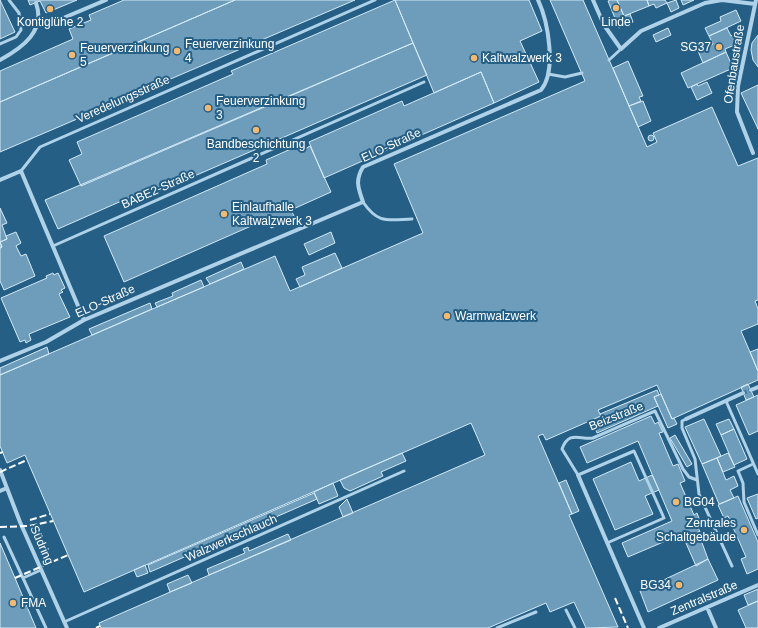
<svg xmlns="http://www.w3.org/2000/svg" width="758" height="628" viewBox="0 0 758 628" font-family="Helvetica,sans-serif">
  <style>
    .building { fill: #6e9dbc; stroke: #d3e9f6 }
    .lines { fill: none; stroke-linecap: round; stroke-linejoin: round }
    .street-tunnel { stroke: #467798; stroke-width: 4; stroke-dasharray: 4 2; stroke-linecap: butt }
    .lane { stroke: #afd2e8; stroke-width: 3 }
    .street { stroke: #afd2e8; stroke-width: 4 }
    .rail { stroke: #fff; stroke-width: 2; stroke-dasharray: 7 3; stroke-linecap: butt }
    .poi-dot { fill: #f2b973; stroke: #255f86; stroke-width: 1.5 }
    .labels { text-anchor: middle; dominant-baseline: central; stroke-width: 4; stroke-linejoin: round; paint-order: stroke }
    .poi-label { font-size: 12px; fill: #fff; stroke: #255f86; text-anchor: start }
    .street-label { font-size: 12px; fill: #fff; stroke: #255f86 }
  </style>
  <rect width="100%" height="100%" fill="#255f86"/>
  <path class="building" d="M0 0 15 32 0 39Z
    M28 0H77L46 13 40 1 30 5Z
    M124 0H235L0 102V71L73 39 69 29 91 20 89 15Z
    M235 0H355L0 152V102Z
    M395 0 413 43 81 186 69 160 82 154 77 142 233 74 231 71Z
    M395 0H529L542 31 520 41 539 82 494 103 481 72 434 93Z
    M550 0H583L647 147 657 142 653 133 712 107 738 166 758 158V300L755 301 758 309V324L741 331 758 371V380L672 419 657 385 598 410 601 416 546 440 543 434 538 436 572 514 569 515 618 627 586 628 574 602 550 612 546 603 488 628H101L99 623 485 455 471 423 84 592 25 455 7 463 0 446V375L275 256 290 291 423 233 394 164 585 81Z
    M610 0H617L624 16 630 14 633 22 619 28 608 1Z
    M617 0H647L649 6 624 16Z
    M647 0H665L667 3 656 8 654 4 649 6Z
    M676 0 679 8 671 12 667 3Z
    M681 0H694L683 5Z
    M736 10 741 21 709 36 705 28 721 21 720 17Z
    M668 28 671 35 656 42 653 35Z
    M727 28 731 36 733 35 737 44 725 49 726 52 703 63 698 51 713 44 709 36Z
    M758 35V67L753 60 751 50 752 43Z
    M413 43 427 75 153 194 151 188 58 229 45 200Z
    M726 52 733 68 688 88 681 73Z
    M628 61 643 96 639 97 641 101 629 106 613 68Z
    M481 72 494 103 324 178 309 142 402 101 404 106Z
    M707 82 712 93 697 100 691 87 697 84 698 86Z
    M758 85V129L741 93Z
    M643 101 651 121 638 127 629 106Z
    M648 138a3 3 0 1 1 6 0a3 3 0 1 1-6 0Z
    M300 145 303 150 310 146 331 192 291 210 295 218 271 228 267 219 124 282 104 236 267 164 266 160Z
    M0 208 7 223 2 225 7 239 0 242 2 247 0 248Z
    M16 232 21 243 16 246 21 256 26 254 35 276 4 290 0 281V248L2 247 0 242 7 239 6 236Z
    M331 232 335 243 309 255 304 244Z
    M335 253 342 268 300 287 296 279 305 275 302 267Z
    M241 262 244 269 210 284 206 278Z
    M53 273 54 275 58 273 65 288 61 290 63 292 59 294 70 317 29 334 31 340 26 343 25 340 20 342 1 298 47 278 46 276Z
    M201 280 204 287 157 307 155 303 173 296 172 293Z
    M150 303 152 309 92 335 89 329Z
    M47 347 49 354 0 375V368Z
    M758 349V371L750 352Z
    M748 384 754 397 746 400 741 387Z
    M657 390 659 395 654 397 658 406 597 433 594 425 603 421 600 414Z
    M661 394 672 419 674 418 677 424 668 428 654 397Z
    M758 395V431L749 435 736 405Z
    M651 416 655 424 658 422 663 432 659 433 673 466 678 464 685 481 680 483 694 515 697 513 701 524 697 525 700 532H698L708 559 696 566 682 534 628 557 622 543 672 521 638 441 587 463 580 447Z
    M704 419 721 456 702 464 685 427Z
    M729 419 734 429 721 435 716 424Z
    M734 429 747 459 734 465 721 435Z
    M675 435 692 464 687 467 670 438Z
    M402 453 406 461 381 472 383 476 350 491 344 488 340 480Z
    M728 453 735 467 723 472 717 458Z
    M717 458 726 480 734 476 738 486 730 490 734 498 719 504 702 464Z
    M631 462 639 481 652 475 659 490 645 496 653 514 615 530 593 479Z
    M566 480 579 511 572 514 559 483Z
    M333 483 338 496 319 504 314 492Z
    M314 493 317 499 150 572 148 565Z
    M758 494V518L756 519 747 498Z
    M738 496 758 542V569L747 574 741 559 746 557 728 516 724 518 718 505Z
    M347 499 353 513 343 517 339 507Z
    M288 534 291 540 209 575 207 569 245 553 243 549 248 547 249 551Z
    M0 543 15 578 36 628H0Z
    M708 559 718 580 648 612 640 591Z
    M145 565 148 573 137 577 134 570Z
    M188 575 192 583 170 592 167 584Z
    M758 589V601L748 605 744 595Z
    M758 601V628H746L738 610Z"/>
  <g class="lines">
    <path class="street-tunnel" d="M743 393 751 390"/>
    <path class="lane" d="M0 44 16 37 21 30 19 13 9 0
      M609 60 621 49
      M548 74 565 77 582 73
      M21 171 40 147 375 0
      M363 202C378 224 387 220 412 219
      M53 246 424 82
      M726 401 758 474
      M686 419 682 421V428L695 459 699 494 732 566
      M753 464 738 471 743 483 744 502 758 535
      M4 537 46 628
      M607 543 664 518 634 451 578 475 562 449C569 430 580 440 593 438L655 411 683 469 689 477 697 480
      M23 578 41 570
      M566 610 575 628
      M64 622 404 471
      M497 628 536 612"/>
    <path class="street" d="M593 0 604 25 621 49 641 31 705 3 722 0 755 4
      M39 20 61 19 106 0
      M0 60C22 48 46 31 36 3
      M753 153 737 112 738 86 756 0
      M0 180 21 171 84 320
      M0 361 46 342 84 320 363 202C358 188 355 180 363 167L541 90C557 71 548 21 538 0
      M751 390 758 387
      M686 419 743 393
      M0 470 20 522 67 628
      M578 475 644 628
      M0 491 7 488
      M707 607 716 628
      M659 628 758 585"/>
    <path class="rail" d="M0 453 3 452
      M0 472 27 460
      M30 520 50 514
      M0 527 29 526 53 521
      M15 578 68 555
      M615 598 628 628
      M96 628 100 626"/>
  </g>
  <g class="poi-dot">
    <circle cx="616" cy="8" r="4"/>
    <circle cx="50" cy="9" r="4"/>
    <circle cx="719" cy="47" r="4"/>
    <circle cx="177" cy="51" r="4"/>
    <circle cx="72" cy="55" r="4"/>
    <circle cx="474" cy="58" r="4"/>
    <circle cx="208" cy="108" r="4"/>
    <circle cx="256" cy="130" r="4"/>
    <circle cx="224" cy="214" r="4"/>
    <circle cx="447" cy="316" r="4"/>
    <circle cx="676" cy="502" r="4"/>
    <circle cx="744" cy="530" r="4"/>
    <circle cx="679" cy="585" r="4"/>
    <circle cx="13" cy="603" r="4"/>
  </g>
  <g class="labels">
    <g class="poi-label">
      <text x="50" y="22" text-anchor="middle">Kontiglühe 2</text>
      <text x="616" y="22" text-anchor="middle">Linde</text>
      <text x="185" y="44">Feuerverzinkung<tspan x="185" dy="14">4</tspan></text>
      <text x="711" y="47" text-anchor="end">SG37</text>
      <text x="80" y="48">Feuerverzinkung<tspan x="80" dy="14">5</tspan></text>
      <text x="482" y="58">Kaltwalzwerk 3</text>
      <text x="216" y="101">Feuerverzinkung<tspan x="216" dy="14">3</tspan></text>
      <text x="256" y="144" text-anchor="middle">Bandbeschichtung<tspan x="256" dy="14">2</tspan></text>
      <text x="232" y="207">Einlaufhalle<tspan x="232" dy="14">Kaltwalzwerk 3</tspan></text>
      <text x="455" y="316">Warmwalzwerk</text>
      <text x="684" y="502">BG04</text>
      <text x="736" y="523" text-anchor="end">Zentrales<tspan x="736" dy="14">Schaltgebäude</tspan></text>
      <text x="671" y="585" text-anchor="end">BG34</text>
      <text x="21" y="603">FMA</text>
    </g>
    <g class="street-label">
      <text transform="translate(734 64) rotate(-81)">Ofenbaustraße</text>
      <text transform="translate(123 99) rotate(-24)">Veredelungsstraße</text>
      <text transform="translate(391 145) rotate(-25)">ELO-Straße</text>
      <text transform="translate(158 189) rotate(-24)">BABE2-Straße</text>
      <text transform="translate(105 301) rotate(-24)">ELO-Straße</text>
      <text transform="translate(616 416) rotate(-22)">Beizstraße</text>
      <text transform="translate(231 538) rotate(-24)">Walzwerkschlauch</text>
      <text transform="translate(42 545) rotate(66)">Südring</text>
      <text transform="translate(704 598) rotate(-23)">Zentralstraße</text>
    </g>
  </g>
</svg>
